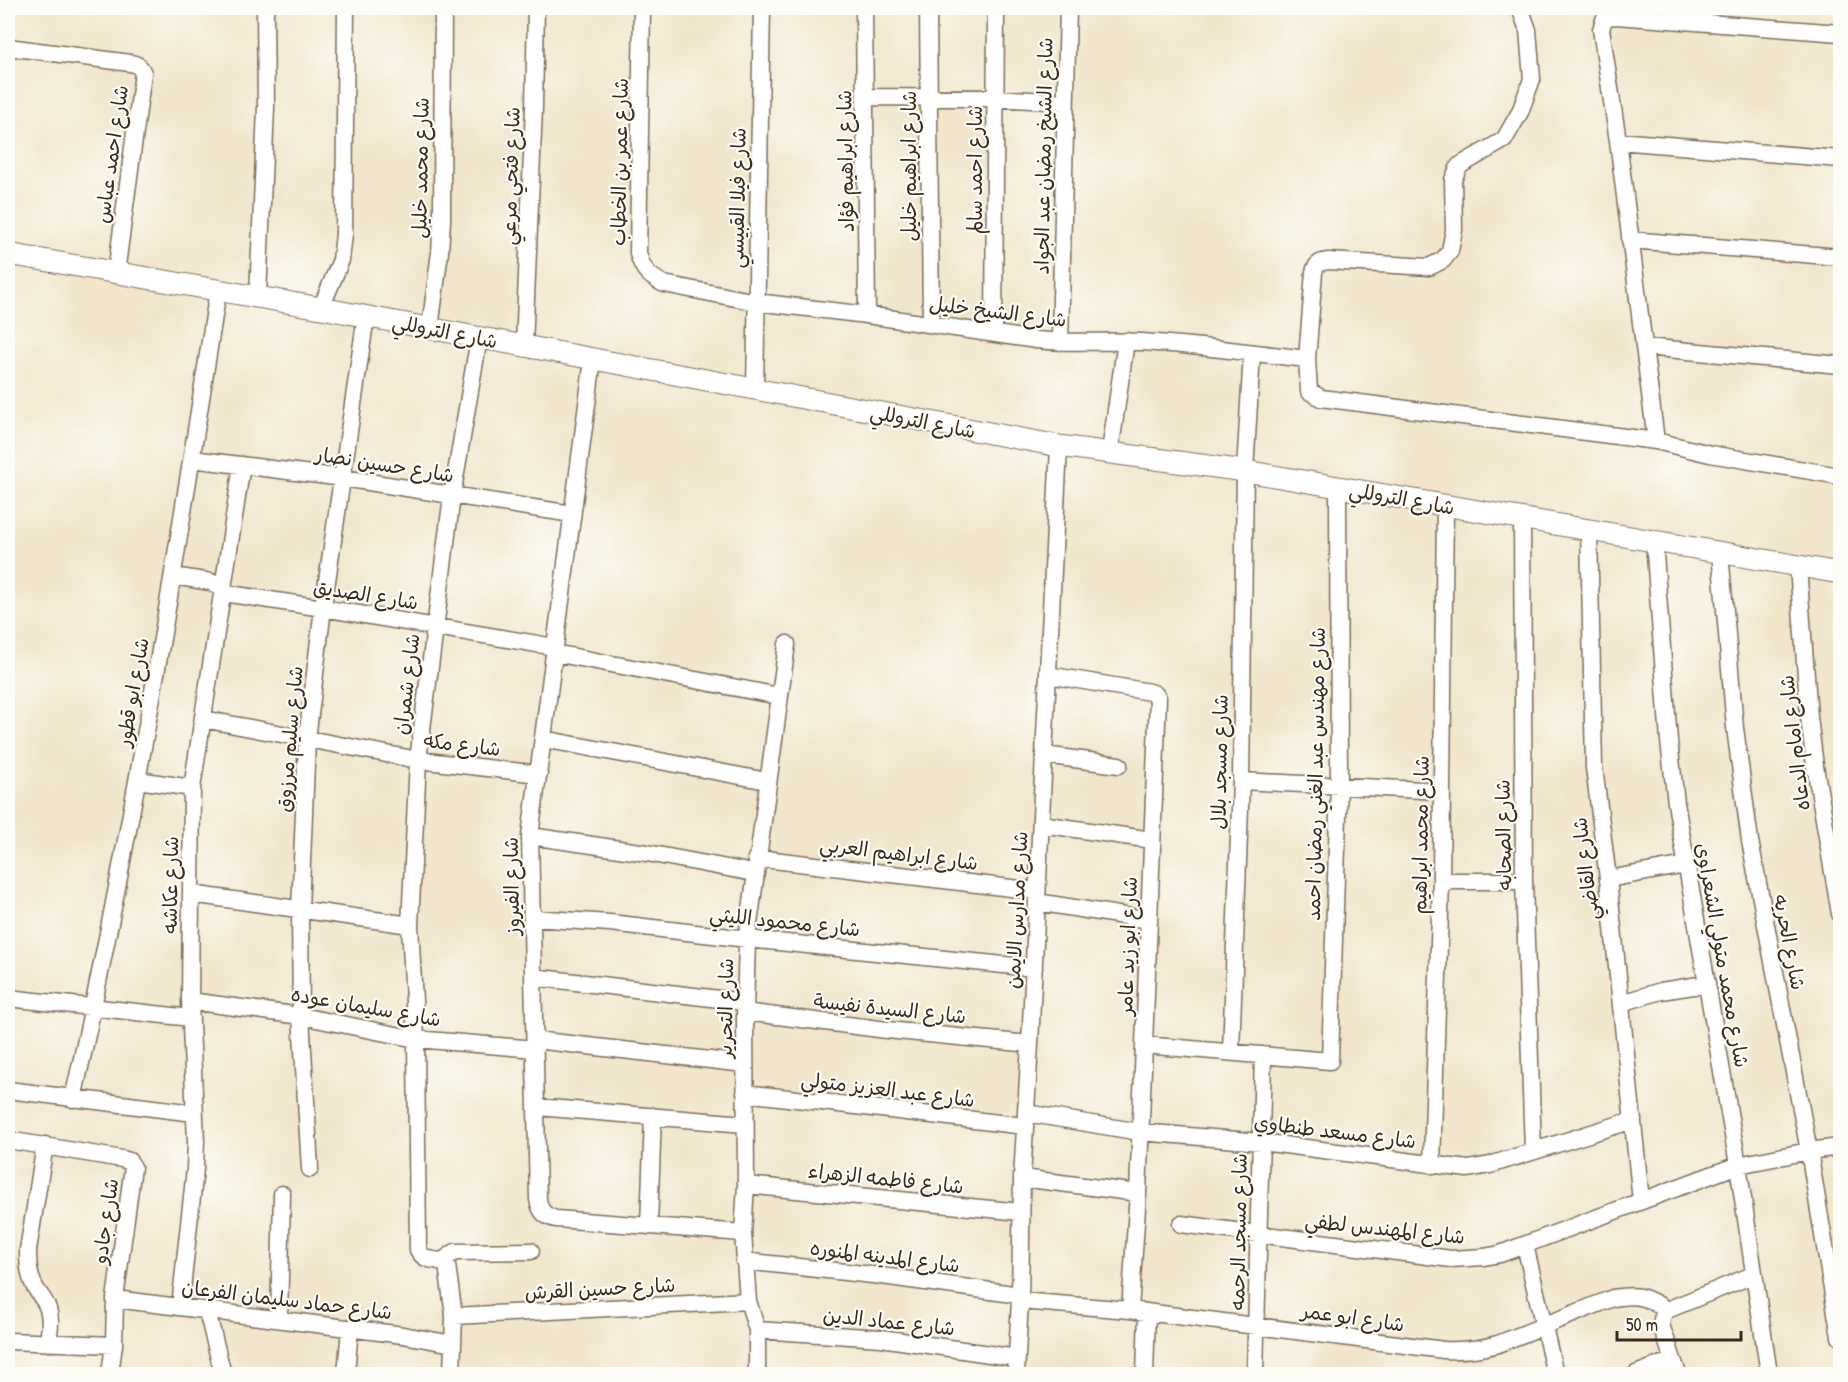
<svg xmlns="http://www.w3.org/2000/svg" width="1848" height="1382" viewBox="0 0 1848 1382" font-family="'Patrick Hand','Playpen Sans Arabic',sans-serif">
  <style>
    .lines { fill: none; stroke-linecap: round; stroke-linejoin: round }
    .minor-casing { stroke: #7b6c5b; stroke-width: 19 }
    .tertiary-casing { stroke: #7b6c5b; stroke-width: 23 }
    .minor { stroke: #fff; stroke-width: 16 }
    .tertiary { stroke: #fff; stroke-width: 21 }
    .labels { text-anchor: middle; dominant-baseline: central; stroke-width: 4.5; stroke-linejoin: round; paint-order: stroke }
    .street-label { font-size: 20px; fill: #3b2a1e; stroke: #fdfcf7 }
  </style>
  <rect width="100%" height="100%" fill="#fdfcf7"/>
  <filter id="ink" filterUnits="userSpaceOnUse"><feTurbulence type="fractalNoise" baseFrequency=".0167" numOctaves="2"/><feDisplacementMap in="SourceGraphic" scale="12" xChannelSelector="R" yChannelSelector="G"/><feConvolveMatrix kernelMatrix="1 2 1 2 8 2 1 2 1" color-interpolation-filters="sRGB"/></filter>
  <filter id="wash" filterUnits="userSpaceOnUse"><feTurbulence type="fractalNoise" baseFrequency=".008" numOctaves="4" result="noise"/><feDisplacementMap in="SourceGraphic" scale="24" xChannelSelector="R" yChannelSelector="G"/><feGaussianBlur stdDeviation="1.35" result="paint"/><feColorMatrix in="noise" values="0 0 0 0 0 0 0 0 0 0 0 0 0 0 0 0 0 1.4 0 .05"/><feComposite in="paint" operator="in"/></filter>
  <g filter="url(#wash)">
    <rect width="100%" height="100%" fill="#f1e6cc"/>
  </g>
  <g filter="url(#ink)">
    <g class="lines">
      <g class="minor-casing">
        <path id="minor" d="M642 8 638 253C642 269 648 276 664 284L756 302 867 315 1036 340C1071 344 1107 340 1142 342 1197 345 1252 353 1307 359
          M864 8 867 315
          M928 8 931 324
          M1520 8 1528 30 1532 79 1520 112 1504 140 1459 166 1453 180 1454 230 1450 251 1443 260 1429 267 1328 261C1320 262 1316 264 1314 272L1307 359 1309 391 1321 398 1656 441 1710 454 1840 476
          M8 47 130 63C137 64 140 66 143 73L116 273
          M865 97 995 98 1065 102
          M1618 141 1840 159
          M1630 240 1840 257
          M258 297 266 108 265 8
          M321 308 341 260 344 234 346 8
          M430 328 440 252 442 220 443 8
          M994 333 996 8
          M1060 342 1068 8
          M524 346 534 108 536 8
          M1645 347 1840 365
          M593 359 530 836 538 1199C540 1211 544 1216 556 1219L743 1233
          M755 389 762 8
          M1656 441 1618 141 1601 29 1604 20 1607 17 1616 16 1840 33
          M1110 452 1126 341
          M192 459 343 478 572 514
          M1522 519 1524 881 1533 1151
          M1589 530 1594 767 1608 879 1641 1201
          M1654 541 1669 741 1676 803 1738 1165 1769 1374
          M1720 552 1735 728 1750 841 1809 1151 1840 1337
          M1798 566 1809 717 1815 766 1840 914
          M173 576 211 582 230 594 323 608 555 647
          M554 653 779 696
          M1048 675 1150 692 1155 694 1158 698 1138 1193 1130 1310
          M203 719 418 760 539 774
          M543 739 767 781
          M1044 755 1119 765
          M138 780 192 788
          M1241 781 1442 791
          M1041 824 1152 840
          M530 836 647 853 754 873
          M756 858 1037 891
          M1608 879 1686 865
          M1441 881H1524
          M191 894 410 925
          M1037 902 1149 920
          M532 918 610 923 747 939 1034 968
          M533 977 745 1002
          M8 998 191 1018
          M190 1001 301 1016 416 1039 535 1049
          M1621 1003 1661 991 1706 984
          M745 1012 887 1030 1030 1044
          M535 1040 745 1064
          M1144 1045 1330 1061 1339 785 1338 487
          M1231 1052 1241 781 1245 471 1252 353
          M8 1090 194 1113
          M745 1093 1025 1126
          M73 1099C133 831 176 561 218 290
          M537 1107 745 1124
          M1026 1113 1140 1132 1261 1142 1468 1169 1490 1165 1633 1120
          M8 1140 122 1159 129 1161 133 1167 115 1299 114 1345 110 1374
          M45 1145 28 1250C28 1266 29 1279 38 1292 42 1298 46 1302 48 1309 52 1320 49 1332 48 1343
          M1432 1165 1441 881 1445 505
          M310 1169 301 1016 300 911 307 739 323 608 366 316
          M1022 1178 1138 1193
          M746 1185 1021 1212
          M1181 1224 1451 1259 1484 1257 1500 1254 1738 1165 1809 1151 1840 1147
          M649 1226 653 1116
          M1525 1245 1555 1374
          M442 1261 455 1252 531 1251
          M744 1261 882 1276 1020 1295
          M115 1299 403 1335 453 1344
          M1020 1301 1130 1310 1444 1350C1464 1351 1480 1349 1498 1344L1613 1298C1638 1294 1645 1296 1667 1310
          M180 1307 195 1169 196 1141 190 1001 192 788 242 465
          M207 1311 223 1374
          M454 1316 748 1301
          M279 1319 282 1194
          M757 1330 881 1338 1017 1358
          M8 1341 114 1345
          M346 1374 350 1328
          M452 1374 454 1316 447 1265C437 1256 427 1265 418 1250L416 1039 410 925 418 760 452 496 479 338
          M757 1374V1330L748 1301 743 1233 746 1185 745 1012 747 939 787 644
          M1016 1374 1020 1301 1022 1178 1030 1044 1059 446
          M1145 1374 1147 1312
          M1255 1374 1263 1055
          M1636 1374 1673 1360
          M1678 1374 1662 1328C1661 1320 1662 1316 1667 1310L1753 1275"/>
      </g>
      <g class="tertiary-casing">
        <path id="tertiary" d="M8 254 321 308 1059 446 1245 471 1840 573"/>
      </g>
      <use href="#minor" class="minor"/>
      <use href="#tertiary" class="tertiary"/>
    </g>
  </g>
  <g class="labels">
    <g class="street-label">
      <text transform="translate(111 154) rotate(-82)">شارع احمد عباس</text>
      <text transform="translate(1043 156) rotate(-89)">شارع الشيخ رمضان عبد الجواد</text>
      <text transform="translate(845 161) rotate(-91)">شارع ابراهيم فؤاد</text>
      <text transform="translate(619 162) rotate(-89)">شارع عمر بن الخطاب</text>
      <text transform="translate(908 166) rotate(-90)">شارع ابراهيم خليل</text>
      <text transform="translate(420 168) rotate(-89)">شارع محمد خليل</text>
      <text transform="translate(974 170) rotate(-90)">شارع احمد سالم</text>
      <text transform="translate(510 176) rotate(-88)">شارع فتحي مرعي</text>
      <text transform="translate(737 198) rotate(-89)">شارع فيلا القبيسي</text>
      <text transform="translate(998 311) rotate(7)">شارع الشيخ خليل</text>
      <text transform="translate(445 331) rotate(11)">شارع التروللي</text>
      <text transform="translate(923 421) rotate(11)">شارع التروللي</text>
      <text transform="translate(385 464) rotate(9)">شارع حسين نصار</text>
      <text transform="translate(1402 498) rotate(10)">شارع التروللي</text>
      <text transform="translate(366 594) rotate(9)">شارع الصديق</text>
      <text transform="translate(406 684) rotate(-83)">شارع شمران</text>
      <text transform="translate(132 692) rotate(-80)">شارع ابو قطور</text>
      <text transform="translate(289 739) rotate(-85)">شارع سليم مرزوق</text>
      <text transform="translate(1794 743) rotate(-97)">شارع امام الدعاه</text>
      <text transform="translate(462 744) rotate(7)">شارع مكه</text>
      <text transform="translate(1219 762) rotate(-89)">شارع مسجد بلال</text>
      <text transform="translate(1315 774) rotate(-89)">شارع مهندس عبد الغني رمضان احمد</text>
      <text transform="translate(1420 835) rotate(-89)">شارع محمد ابراهيم</text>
      <text transform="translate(1503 835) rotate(-91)">شارع الصحابه</text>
      <text transform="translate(899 853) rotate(7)">شارع ابراهيم العربي</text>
      <text transform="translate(1585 869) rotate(-97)">شارع القاضي</text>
      <text transform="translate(170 885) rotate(-89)">شارع عكاشه</text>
      <text transform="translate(511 886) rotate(-91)">شارع الفيروز</text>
      <text transform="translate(1016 910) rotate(-87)">شارع مدارس الايمن</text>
      <text transform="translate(785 921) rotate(6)">شارع محمود الليثي</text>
      <text transform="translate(1790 942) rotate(79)">شارع الحريه</text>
      <text transform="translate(1127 946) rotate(-88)">شارع ابو زيد عامر</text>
      <text transform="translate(1723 955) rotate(80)">شارع محمد متولي الشعراوى</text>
      <text transform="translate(366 1006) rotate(10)">شارع سليمان عوده</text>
      <text transform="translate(725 1008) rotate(-89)">شارع التحرير</text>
      <text transform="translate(890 1008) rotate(6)">شارع السيدة نفيسة</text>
      <text transform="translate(888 1089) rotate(7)">شارع عبد العزيز متولي</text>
      <text transform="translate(1335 1131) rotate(7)">شارع مسعد طنطاوي</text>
      <text transform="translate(886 1178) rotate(6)">شارع فاطمه الزهراء</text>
      <text transform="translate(105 1221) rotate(-82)">شارع جادو</text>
      <text transform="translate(1385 1228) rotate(6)">شارع المهندس لطفي</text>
      <text transform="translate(1238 1232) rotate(-89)">شارع مسجد الرحمه</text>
      <text transform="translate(885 1256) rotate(7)">شارع المدينه المنوره</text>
      <text transform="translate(600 1288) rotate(-3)">شارع حسين القرش</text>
      <text transform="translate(287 1299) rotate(7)">شارع حماد سليمان الفرعان</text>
      <text transform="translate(1353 1317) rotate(8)">شارع ابو عمر</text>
      <text transform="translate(889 1321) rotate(6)">شارع عماد الدين</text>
    </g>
  </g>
  <rect width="1848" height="1382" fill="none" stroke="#fdfcf7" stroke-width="30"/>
  <path d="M1617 1331v9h124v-9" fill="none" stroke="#3b2a1e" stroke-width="3"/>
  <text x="1626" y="1331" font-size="18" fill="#3b2a1e" stroke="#fdfcf7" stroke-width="4.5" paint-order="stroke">50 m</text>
</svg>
